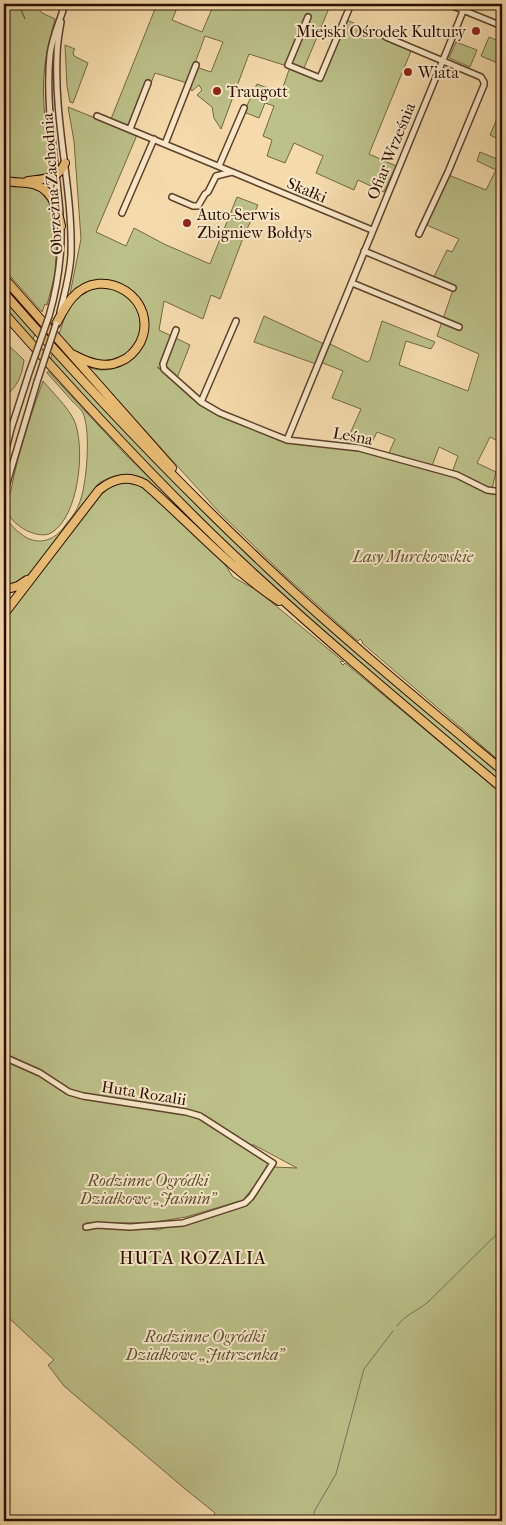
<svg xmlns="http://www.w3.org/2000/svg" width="506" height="1525" viewBox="0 0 506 1525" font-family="'IM FELL French Canon',serif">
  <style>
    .green { fill: #bcc089; stroke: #736744; fill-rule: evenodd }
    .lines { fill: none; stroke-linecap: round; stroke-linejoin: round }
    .stream { stroke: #6e7667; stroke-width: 1 }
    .minor-casing { stroke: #5d412b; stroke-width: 8 }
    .highway-casing { stroke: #2a0e00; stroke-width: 10 }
    .minor { stroke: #f8e8c9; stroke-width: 5 }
    .highway { stroke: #eabe76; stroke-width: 8 }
    .minor-bridge-casing { stroke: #5d412b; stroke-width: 8; stroke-linecap: butt }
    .minor-bridge { stroke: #f8e8c9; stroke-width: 5 }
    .poi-dot { fill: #8f2418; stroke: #f8e8c9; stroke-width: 2 }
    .labels { text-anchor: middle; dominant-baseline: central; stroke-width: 4; stroke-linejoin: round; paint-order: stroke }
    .poi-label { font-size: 16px; fill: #2a0e00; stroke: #f8e8c9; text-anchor: start }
    .street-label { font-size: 16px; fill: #2a0e00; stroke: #f8e8c9 }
    .park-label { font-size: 16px; font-style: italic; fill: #5d4c30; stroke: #f8e8c9 }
    .neighbourhood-label { font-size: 18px; letter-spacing: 1px; fill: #2a0e00; stroke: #f8e8c9 }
  </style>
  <rect width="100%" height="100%" fill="#f5dbac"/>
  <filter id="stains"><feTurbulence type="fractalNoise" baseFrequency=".004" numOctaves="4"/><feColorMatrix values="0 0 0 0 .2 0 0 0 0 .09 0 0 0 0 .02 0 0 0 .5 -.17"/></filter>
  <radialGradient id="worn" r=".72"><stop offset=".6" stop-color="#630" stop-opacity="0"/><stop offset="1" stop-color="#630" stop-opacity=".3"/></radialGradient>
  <path class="green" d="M4 4H18L25 19 19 4H35L42 13 55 19C51 34 47 49 45 64 40 100 48 138 51 173 37 178 18 181 4 176Z
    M157 4H173L178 6 172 20 202 32 214 4H323L330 6 302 73 321 81 346 20 359 25 357 31 371 38 373 34 411 51 369 154 396 166 384 192 358 180 354 190 316 173 323 156 294 143 285 163 267 156 272 140 263 136 274 106 265 103 259 118 244 112 257 84 281 93 290 67 249 54 221 129 214 118 212 107 197 95 202 90 199 85 192 91 187 83 155 73 133 128 111 119ZM205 36 223 42 211 72 196 67 195 63Z
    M489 37 502 42V65L481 56Z
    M456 42 477 50 470 67 449 58Z
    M65 45 75 49 73 52 74 56 88 63 73 103 70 102 67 86Z
    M68 107 137 135 96 232 126 246 134 228 164 244 210 264 237 197 258 205 243 238 220 299 211 295 203 319 164 301 159 330 190 345 177 378 157 367 199 403 286 441 359 449 455 476 486 491 502 495V763L362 643 363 642 360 639 358 641 342 627 283 574 218 511 87 366C102 375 126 368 136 353 140 347 143 339 146 332 143 323 136 297 131 291 129 288 124 286 121 285 103 276 85 282 70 294L81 239 74 141Z
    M502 107V141L490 135Z
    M480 152 502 161V443L490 437 477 463 496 472 492 489 487 488 453 470 458 456 439 447 432 466 389 453 395 439 377 432 369 448 345 445 361 409 332 398 343 371 323 363 319 365 327 346 330 344 367 362 370 360 382 321 435 342 431 349 406 341 399 365 468 391 479 354 437 336 453 290 432 281 447 250 452 252 459 239 422 223 446 174 486 190 496 170 477 161Z
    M4 184 35 188 43 192 51 202 57 238 55 274 47 305 45 304 42 312 4 269Z
    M101 287C106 288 112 288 116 289 119 290 122 293 125 295 153 316 141 361 106 361 101 361 95 362 91 360 77 355 69 345 59 334 67 310 72 291 101 287Z
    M4 297 35 334 32 342 4 309Z
    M264 316 324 344 316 364 254 342Z
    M4 341 24 360C22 376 17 388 4 397Z
    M52 354 173 480 397 687 502 774V784C420 715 337 647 259 573 186 505 117 434 50 361Z
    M48 371 124 453 253 579 243 571 143 478C126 472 114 474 99 483L32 571 22 580 4 587V514C9 524 17 532 27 538 42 545 55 539 64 527 69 520 76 513 79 504 87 486 91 431 83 413 81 409 76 405 73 402 64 392 56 383 47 373Z
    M43 381C53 393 67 406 74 420 86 447 79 517 51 533 37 541 5 522 6 505 6 500 10 495 11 490 18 453 30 417 43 381Z
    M124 482 138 485 144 488 224 563 233 577 258 591 344 662 341 661 340 662 343 665 345 663 502 794V1521H209L215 1513 184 1488 64 1386 48 1365 54 1360 10 1319 4 1320V618L102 494 112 485ZM254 1145 297 1168 274 1167 249 1202 183 1225 166 1227 159 1230 86 1223H149L186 1217 243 1200 264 1174 268 1162 245 1146Z"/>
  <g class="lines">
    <path class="stream" d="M397 1326C404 1316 418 1310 428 1302L502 1229
      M312 1521 315 1510 336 1474 364 1369 393 1331"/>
    <g class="minor-casing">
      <path id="minor" d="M448 4 502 26
        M308 17 288 65 320 78 351 4
        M386 37 481 77 484 82V85L448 172 419 234
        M97 116 372 230
        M130 129 148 83
        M165 144 196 65
        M219 166 244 108
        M172 197 193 206H198L205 194 208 192 216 176 232 172
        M60 213C56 162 45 106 50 55 52 37 60 21 65 4
        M122 213 154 139
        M364 251 453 288
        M352 283 459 327
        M60 312C65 293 70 274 71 255 73 189 54 123 57 56 57 45 59 33 61 22
        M49 316C58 285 62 256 61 224
        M176 330 163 364 164 369 201 402 220 413 287 440 359 448 457 475 487 490 502 492
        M201 402 236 321
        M287 440 466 4
        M4 457 11 429 29 373
        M4 493 37 382
        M4 1057 40 1073 69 1092 83 1096 186 1112 200 1116 273 1163 251 1197 245 1203 183 1223 130 1227 97 1225 86 1227"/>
    </g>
    <g class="highway-casing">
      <path id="highway" d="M4 180C12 183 19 182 27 183 51 185 57 206 61 226
        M28 181C43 179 58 180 65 163
        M4 278 172 468
        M4 293C89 390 177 483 271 571 345 640 424 705 502 770
        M4 313C79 398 156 482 239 560 324 639 413 713 502 788
        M56 324C61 315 65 306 72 298 103 262 161 300 140 343 136 350 129 358 121 361 105 369 89 363 74 355
        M4 590 18 586 27 580
        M4 614 99 490C114 478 128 475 145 484 190 523 229 568 279 601"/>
    </g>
    <use href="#minor" class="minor"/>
    <use href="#highway" class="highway"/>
    <g class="minor-bridge-casing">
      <path id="minor-bridge" d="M29 373 49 316
        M37 382 56 324"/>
    </g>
    <use href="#minor-bridge" class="minor-bridge"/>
  </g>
  <g class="poi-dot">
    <circle cx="476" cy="31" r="5"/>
    <circle cx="408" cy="72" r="5"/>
    <circle cx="217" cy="91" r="5"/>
    <circle cx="187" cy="223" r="5"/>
  </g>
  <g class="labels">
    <g class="poi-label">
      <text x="466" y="31" text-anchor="end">Miejski Ośrodek Kultury</text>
      <text x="418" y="72">Wiata</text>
      <text x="227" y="91">Traugott</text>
      <text x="197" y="214">Auto-Serwis<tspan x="197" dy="18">Zbigniew Bołdys</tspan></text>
    </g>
    <g class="street-label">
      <text transform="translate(391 151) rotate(-68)">Ofiar Września</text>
      <text transform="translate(52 184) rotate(-94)">Obrzeżna Zachodnia</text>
      <text transform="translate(307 190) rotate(23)">Skałki</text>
      <text transform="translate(353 436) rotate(10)">Leśna</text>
      <text transform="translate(144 1093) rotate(9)">Huta Rozalii</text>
    </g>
    <g class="park-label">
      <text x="413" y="556">Lasy Murckowskie</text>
      <text x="148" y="1180">Rodzinne Ogródki<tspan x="148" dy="18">Działkowe „Jaśmin”</tspan></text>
      <text x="205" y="1336">Rodzinne Ogródki<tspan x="205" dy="18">Działkowe „Jutrzenka”</tspan></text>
    </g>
    <g class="neighbourhood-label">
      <text x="193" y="1258">HUTA ROZALIA</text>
    </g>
  </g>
  <rect width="506" height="1525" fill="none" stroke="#f5dbac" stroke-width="20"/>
  <rect x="5" y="5" width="496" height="1515" fill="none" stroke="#2a0e00" stroke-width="2.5"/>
  <rect x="10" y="10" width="486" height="1505" fill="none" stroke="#2a0e00"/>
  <rect width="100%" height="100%" filter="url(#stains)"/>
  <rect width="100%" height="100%" fill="url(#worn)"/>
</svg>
